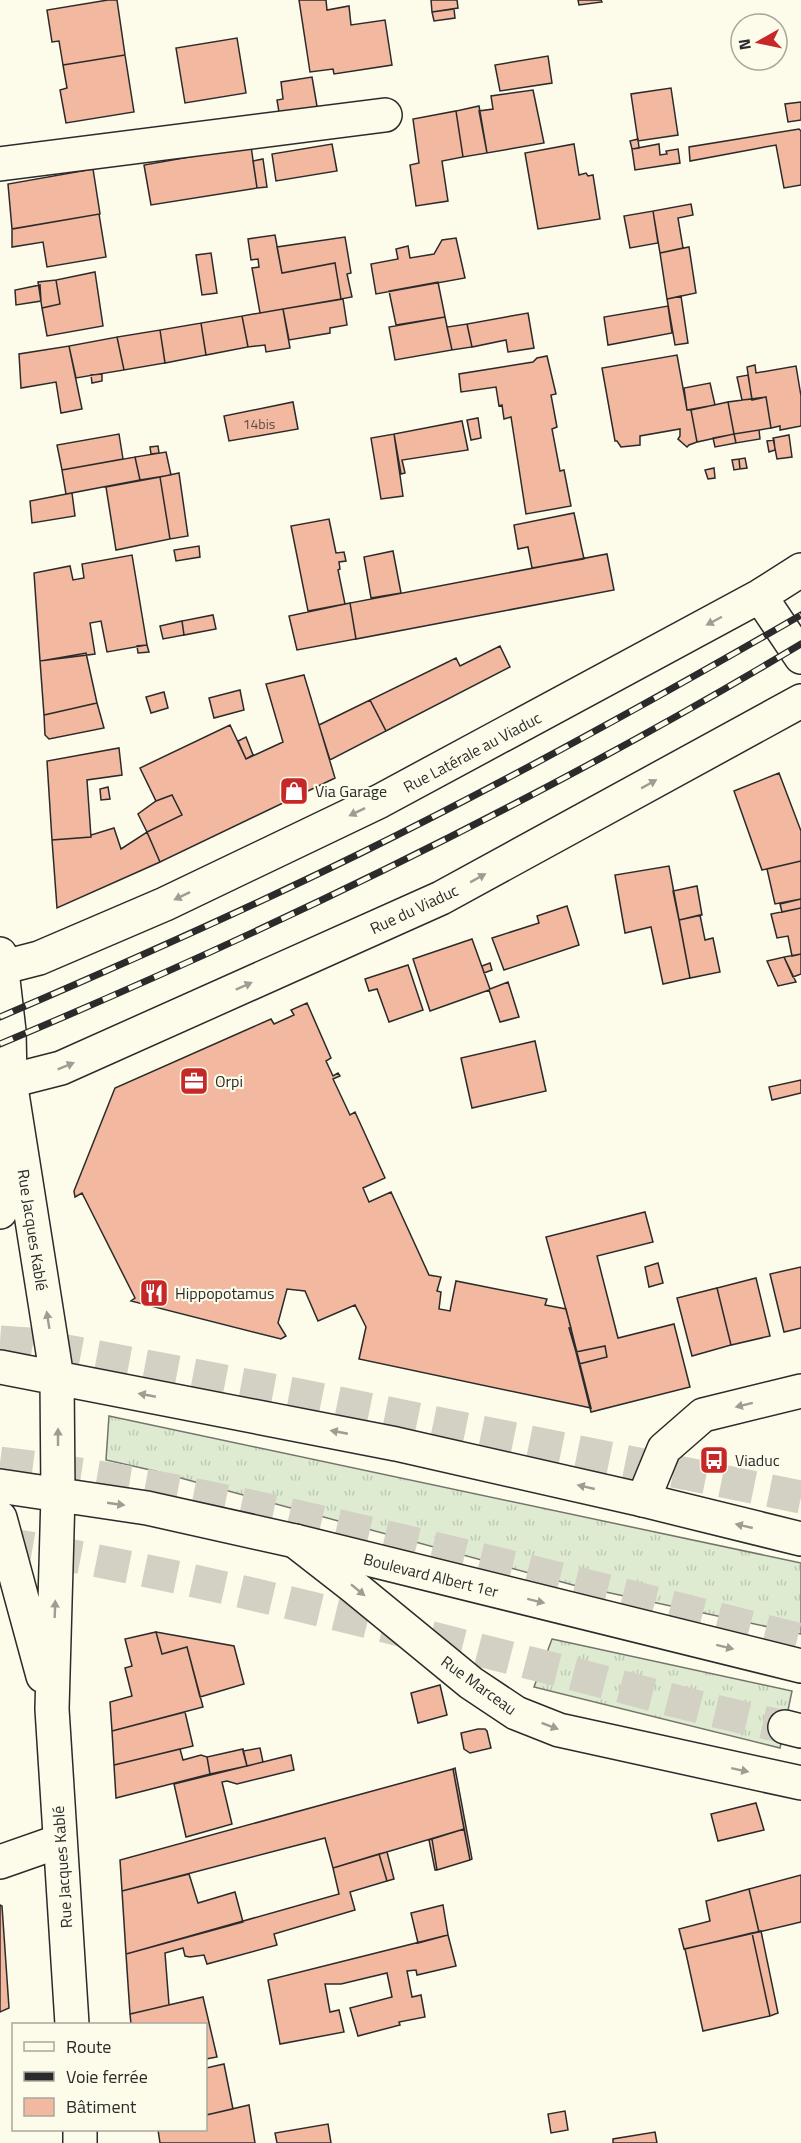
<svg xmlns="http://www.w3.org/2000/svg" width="801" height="2143" viewBox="0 0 801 2143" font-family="'Titillium Web',sans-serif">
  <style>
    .grass { fill: url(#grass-tufts); stroke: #74746e; stroke-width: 1.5 }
    .building { fill: #f2b8a0; stroke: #2b2b2b; stroke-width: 1.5 }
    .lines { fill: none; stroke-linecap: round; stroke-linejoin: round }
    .highway-tunnel { stroke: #d3d1c4; stroke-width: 33; stroke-dasharray: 33 16; stroke-linecap: butt }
    .minor-casing { stroke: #2b2b2b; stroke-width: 36 }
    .major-casing { stroke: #2b2b2b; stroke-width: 36 }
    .highway-casing { stroke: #2b2b2b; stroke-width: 36 }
    .minor { stroke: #fdfbea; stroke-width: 33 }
    .major { stroke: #fdfbea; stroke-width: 33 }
    .highway { stroke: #fdfbea; stroke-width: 33 }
    .rail-casing { stroke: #2b2b2b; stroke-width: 7 }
    .rail { stroke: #fdfbea; stroke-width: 4.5; stroke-dasharray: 14; stroke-linecap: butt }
    .oneway { fill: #9e9d94 }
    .labels { text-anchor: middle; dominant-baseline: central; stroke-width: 4.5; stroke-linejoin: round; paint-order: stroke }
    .number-label { font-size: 14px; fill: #5d4e48 }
    .street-label { font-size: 16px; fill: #2b2b2b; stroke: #fdfbea }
    .poi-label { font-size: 16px; fill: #2b2b2b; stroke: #fdfbea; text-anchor: start }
  </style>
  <defs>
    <pattern id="grass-tufts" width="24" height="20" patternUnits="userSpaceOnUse" patternTransform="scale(1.5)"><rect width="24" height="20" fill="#deebd1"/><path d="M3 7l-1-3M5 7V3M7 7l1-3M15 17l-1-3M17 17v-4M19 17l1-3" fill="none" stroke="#bfcab4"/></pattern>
  </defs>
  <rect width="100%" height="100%" fill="#fdfbea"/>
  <path class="grass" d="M109 1416 801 1563V1634L573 1585 155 1471 106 1460Z
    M552 1639 792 1691 780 1748 534 1687Z"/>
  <path class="building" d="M108 0H117L125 55 63 65 59 41 52 42 47 10Z
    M299 0H326L327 10 349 6 351 25 385 20 392 65 334 74 333 69 310 72Z
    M431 0H457L458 8 432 12Z
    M578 0H601L602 2 579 5Z
    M454 9 455 18 434 21 432 12Z
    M237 38 246 93 185 103 176 48Z
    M125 55 134 112 66 123 60 90 67 88 63 65Z
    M548 56 552 83 500 91 495 65Z
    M312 77 318 112 280 118 277 100 283 99 281 82Z
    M671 88 678 135 638 141 631 94Z
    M533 90 544 143 487 153 479 111 493 109 491 96Z
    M801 102V120L788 122 785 104Z
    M479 106 487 153 463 157 456 111Z
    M456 111 463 157 442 161 448 201 416 206 410 165 419 163 413 119Z
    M799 129 801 131V185L784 188 776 145 690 161 689 147Z
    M638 139 639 148 632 149 630 141Z
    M332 144 337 171 276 181 272 154Z
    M574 144 579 175 586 173 588 176 593 175 600 219 538 229 525 153Z
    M659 144 660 155 667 154 666 151 678 149 680 163 635 170 632 149Z
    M251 146 257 188 151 205 144 165Z
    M263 159 267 187 257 188 253 161Z
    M93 169 100 214 12 229 8 184Z
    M691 204 693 215 678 218 683 248 660 253 653 211Z
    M653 211 658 243 630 248 624 216Z
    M99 214 106 257 47 267 43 242 12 247V229Z
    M275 235 282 273 335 263 341 299 260 313 252 268 259 267 258 259 251 260 248 239Z
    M345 237 351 273 347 274 352 297 341 299 335 263 282 273 277 247Z
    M456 238 465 278 376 294 371 264 398 259 396 249 408 246 410 258 434 254 442 240Z
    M689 247 696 293 667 299 660 253Z
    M211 253 217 293 202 295 196 255Z
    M95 272 103 326 47 336 42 308 60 304 56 280Z
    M56 280 60 304 42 308 38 282Z
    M438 282 445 317 396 325 389 291Z
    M40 285 41 301 16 305 15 290Z
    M681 296 688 343 675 345 667 299Z
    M343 299 347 325 330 328V333L289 340 283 309Z
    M668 306 672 333 608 345 604 317Z
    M283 309 290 348 266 352 265 345 248 347 242 316Z
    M528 313 534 348 508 352 506 340 472 347 467 324Z
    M242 316 248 347 206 355 201 323Z
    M445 317 452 350 395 360 389 327Z
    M201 323 206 355 165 363 160 330Z
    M467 324 472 347 452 350 447 327Z
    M160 330 165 363 124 370 117 337Z
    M117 337 124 370 76 378 69 346Z
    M69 346 82 409 61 413 56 382 21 388 19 354Z
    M677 355 687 410H691L697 442 689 445 687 447 678 439 680 436V429L640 436V445L621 447 617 441H615L602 368Z
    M547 356 556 394 551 395 557 427 552 429 560 471 564 470 571 506 526 514 511 417 504 419 502 405 499 406 496 387 461 392 459 374 533 362 537 358Z
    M755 365 756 373 796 366 801 396V426L780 430V426L771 428 766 397 752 400 747 367Z
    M102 374V381L92 383 91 375Z
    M748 375 752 399 742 400 737 377Z
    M710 383 715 405 687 410 684 388Z
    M766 397 771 428 734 434 728 402Z
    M293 402 298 429 229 441 224 416Z
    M728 402 734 434 697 442 691 410Z
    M478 418 481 438 471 440 467 420Z
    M462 421 468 450 402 460 405 473 401 474 394 434Z
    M759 430 760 439 736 443 734 434Z
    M119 434 123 459 62 470 57 445Z
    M394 434 403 496 381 499 371 438Z
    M734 434 736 443 715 447 713 438Z
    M789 435 792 457 777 459 773 438Z
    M774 440 775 450 769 452 767 441Z
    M158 446 159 453 151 454 150 447Z
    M166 452 171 475 140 480 135 457Z
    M135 457 140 480 66 494 62 470Z
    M745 458 747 468 740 469 739 459Z
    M739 459 740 469 734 470 732 460Z
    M714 468 715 478 708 479 705 470Z
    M179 473 188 536 170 539 160 477Z
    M160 477 170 539 116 550 106 487Z
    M72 493 75 516 32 523 30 501Z
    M574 513 584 559 532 568 528 547 518 549 514 525Z
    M329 519 336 553 344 552 346 561 339 562 340 569 338 570 345 604 308 611 291 526Z
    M199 546 200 557 176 561 174 550Z
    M393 551 401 593 371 598 364 557Z
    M607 554 614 590 356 639 350 603Z
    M132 555 147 645 107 652 101 621 90 623 95 654 40 661 34 573 70 566 73 580 84 578 82 564Z
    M350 603 356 639 297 650 289 616Z
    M213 615 216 629 184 635 182 621Z
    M182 621 184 635 163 639 160 626Z
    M147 645 149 652 138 653 137 646Z
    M500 646 510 667 386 731 370 700 456 658 460 666Z
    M86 653 97 703 44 715 40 661Z
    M304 675 335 778 160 862 147 832 182 815 172 795 156 801 140 768 230 725 246 759 283 742 266 684Z
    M240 690 244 710 214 718 209 698Z
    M164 692 168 708 151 713 146 697Z
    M370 700 386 731 330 760 319 725Z
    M97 703 104 728 49 739 45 735 44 715Z
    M246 737 253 755 246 759 238 741Z
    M119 748 122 775 87 780 91 837 52 840 47 761Z
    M779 773 801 831V861L762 870 734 791Z
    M108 787 110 799 101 800 100 789Z
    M172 795 182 815 147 832 138 814 156 801Z
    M114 828 121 849 147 832 160 862 57 908 52 840 91 837V835Z
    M801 861V899L775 904 767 869Z
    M669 866 690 978 663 984 651 927 625 933 615 875Z
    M697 886 702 915 679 920 673 891Z
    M801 899V908L782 912 780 904Z
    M567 906 579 945 504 970 492 938 539 923 537 916Z
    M801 908V954L792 956 788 936 777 938 771 914Z
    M700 915 705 940 713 938 720 972 690 978 679 920Z
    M472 939 490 989 508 982 519 1017 500 1022 489 990 430 1011 413 959Z
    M801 954V974L793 977 784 957Z
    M784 957 796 982 778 986 767 961Z
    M490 963 492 970 484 973 482 966Z
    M408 965 423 1010 389 1022 377 989 369 991 365 979Z
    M307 1003 331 1058 326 1061 333 1076 338 1073 340 1076 333 1079 350 1115 355 1112 385 1178 363 1188 369 1202 391 1192 429 1275 441 1277 437 1291 441 1292 439 1309 450 1311 456 1281 547 1299 545 1305 566 1309 591 1408 359 1359 366 1327 355 1305 318 1321 305 1291 287 1289 278 1323 286 1336 281 1339 131 1301 135 1298 82 1193 75 1197 74 1191 115 1088 271 1019 274 1024 294 1015 291 1010Z
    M535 1041 546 1091 472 1108 461 1058Z
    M801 1080V1093L772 1100 769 1087Z
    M645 1212 653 1242 597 1256 618 1338 674 1324 690 1387 591 1412 579 1364 607 1357 605 1346 576 1352 569 1328H571L546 1237Z
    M658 1263 663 1283 649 1287 645 1267Z
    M801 1267V1328L784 1332 770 1274Z
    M756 1278 770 1336 731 1345 717 1288Z
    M717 1288 731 1345 692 1356 677 1298Z
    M605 1346 607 1357 579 1364 576 1352Z
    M156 1632 162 1654 187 1647 203 1707 112 1731 110 1702 132 1696 125 1668 132 1666 125 1639Z
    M156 1632 234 1646 244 1684 200 1697 187 1647 162 1654Z
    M440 1685 447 1715 418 1723 411 1693Z
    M185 1712 193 1746 114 1765 112 1731Z
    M478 1729H485L487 1731 491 1748 470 1753 464 1749 461 1733Z
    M260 1748 263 1762 247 1766 243 1751Z
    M180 1749 183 1760 201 1755 207 1757 210 1774 116 1798 114 1765Z
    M243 1749 247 1766 210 1774 207 1757Z
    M291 1755 294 1770 237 1784 227 1781 222 1782 232 1824 186 1837 174 1784Z
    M455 1768 472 1859 470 1860 453 1769Z
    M453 1769 464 1829 333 1868 325 1838 122 1891 120 1860Z
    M756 1803 764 1830 718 1841 711 1814Z
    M464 1829 470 1860 437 1870 432 1839Z
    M432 1839 437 1870H435L429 1840Z
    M387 1852 394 1879 387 1881 379 1854Z
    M379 1854 387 1881 350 1892 355 1910 274 1934 277 1945 207 1964 204 1955 190 1957 185 1956 183 1948 165 1953 169 2005 130 2014 126 1954 339 1894 333 1868Z
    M189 1874 198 1903 235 1892 243 1922 126 1954 122 1891Z
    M801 1875V1922L759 1932 749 1889Z
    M749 1889 759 1932 684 1949 679 1929 710 1921 706 1901Z
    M0 1905 2 1906 9 2008 0 2012Z
    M443 1905 448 1935 418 1943 411 1913Z
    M761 1931 778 2013 770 2016 752 1933Z
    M752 1933 770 2016 703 2031 685 1949Z
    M448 1935 456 1966 417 1975 416 1970 407 1971 412 1997 421 1995 425 2017 399 2022 400 2025 358 2036 350 2008 392 1997 387 1973 341 1984H325L330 2012 339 2010 344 2032 280 2044 268 1980Z
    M203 1997 217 2057 206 2059V2024H131L130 2014Z
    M224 2064 233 2109 206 2115V2068Z
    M249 2105 255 2143H160L158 2130H206V2115Z
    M565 2111 568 2130 551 2133 548 2114Z
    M328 2124 331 2143H277L275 2133Z
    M655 2132 657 2143H613V2139Z"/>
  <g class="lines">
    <path class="highway-tunnel" d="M0 1342 29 1344 304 1396 801 1497
      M0 1463C126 1478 250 1505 374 1534 517 1567 659 1604 801 1640
      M0 1543C179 1573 355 1618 530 1663 615 1684 699 1709 785 1727"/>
    <g class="minor-casing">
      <path id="minor" d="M0 164 385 115
        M760 596 801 657
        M0 968 39 958 165 904 380 801 760 596 801 570
        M10 1081 61 1068 441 898 801 701
        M643 1500 664 1449 703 1415 801 1391
        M295 1541 354 1587 471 1683 516 1713 559 1730 801 1783
        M0 1862 60 1841"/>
    </g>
    <g class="major-casing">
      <path id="major" d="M0 954 9 1031 10 1081 0 1212
        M10 1081 57 1378 58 1495 52 1709 72 2024
        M0 1367 396 1444 643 1500 801 1539
        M0 1486 147 1508 295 1541 801 1666
        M0 1518 43 1676
        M80 2130V2143"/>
    </g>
    <g class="highway-casing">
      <path id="highway" d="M785 1727 801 1731"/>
    </g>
    <use href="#minor" class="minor"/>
    <use href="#major" class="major"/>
    <use href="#highway" class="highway"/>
    <g class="rail-casing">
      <path id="rail" d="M0 1017C121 965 241 912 359 854 509 780 656 699 801 615
        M0 1044C274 929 546 797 801 644"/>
    </g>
    <use href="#rail" class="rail"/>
  </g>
  <defs><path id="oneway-solid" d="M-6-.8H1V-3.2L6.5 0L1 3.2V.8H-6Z" transform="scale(1.5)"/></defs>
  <g class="oneway">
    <use href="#oneway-solid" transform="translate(714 621) rotate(152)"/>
    <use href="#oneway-solid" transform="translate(649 784) rotate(-29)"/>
    <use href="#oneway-solid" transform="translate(357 812) rotate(154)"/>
    <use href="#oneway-solid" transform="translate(478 878) rotate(-29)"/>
    <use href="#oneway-solid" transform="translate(182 896) rotate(154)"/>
    <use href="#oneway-solid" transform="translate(244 986) rotate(-24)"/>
    <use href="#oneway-solid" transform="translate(66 1066) rotate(-22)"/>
    <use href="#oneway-solid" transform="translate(48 1320) rotate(-99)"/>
    <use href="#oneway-solid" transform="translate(147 1395) rotate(-169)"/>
    <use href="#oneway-solid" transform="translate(744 1405) rotate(166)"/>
    <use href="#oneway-solid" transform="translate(339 1432) rotate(-169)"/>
    <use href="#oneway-solid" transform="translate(58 1437) rotate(-90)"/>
    <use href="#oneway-solid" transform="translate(586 1487) rotate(-167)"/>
    <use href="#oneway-solid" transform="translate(116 1504) rotate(8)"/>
    <use href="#oneway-solid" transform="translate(744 1526) rotate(-167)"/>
    <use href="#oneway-solid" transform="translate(358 1590) rotate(39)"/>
    <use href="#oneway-solid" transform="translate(536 1601) rotate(14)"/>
    <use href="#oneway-solid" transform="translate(55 1609) rotate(-88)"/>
    <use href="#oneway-solid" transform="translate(725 1647) rotate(14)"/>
    <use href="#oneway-solid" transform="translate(550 1726) rotate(21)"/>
    <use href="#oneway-solid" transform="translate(740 1770) rotate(12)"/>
  </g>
  <defs>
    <g id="shop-square" transform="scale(1.5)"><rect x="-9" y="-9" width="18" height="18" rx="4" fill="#c62828" stroke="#fdfbea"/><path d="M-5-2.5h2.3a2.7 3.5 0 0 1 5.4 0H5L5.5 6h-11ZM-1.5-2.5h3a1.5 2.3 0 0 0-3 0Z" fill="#fff"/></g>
    <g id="office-square" transform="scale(1.5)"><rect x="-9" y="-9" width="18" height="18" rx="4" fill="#c62828" stroke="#fdfbea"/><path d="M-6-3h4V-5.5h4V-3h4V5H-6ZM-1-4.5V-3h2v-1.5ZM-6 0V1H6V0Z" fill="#fff"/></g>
    <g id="restaurant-square" transform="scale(1.5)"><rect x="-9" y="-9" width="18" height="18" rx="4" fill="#c62828" stroke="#fdfbea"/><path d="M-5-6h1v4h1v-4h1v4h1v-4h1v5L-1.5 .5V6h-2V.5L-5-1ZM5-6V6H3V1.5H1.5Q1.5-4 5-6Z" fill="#fff"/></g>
    <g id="bus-square" transform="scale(1.5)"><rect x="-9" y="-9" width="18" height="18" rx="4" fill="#c62828" stroke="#fdfbea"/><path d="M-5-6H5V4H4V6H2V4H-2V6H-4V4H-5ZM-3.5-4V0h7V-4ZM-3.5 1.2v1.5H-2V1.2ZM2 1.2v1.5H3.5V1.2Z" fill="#fff"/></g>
  </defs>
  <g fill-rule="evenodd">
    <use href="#shop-square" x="294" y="791"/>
    <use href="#office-square" x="194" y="1081"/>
    <use href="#restaurant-square" x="154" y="1293"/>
    <use href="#bus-square" x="714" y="1460"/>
  </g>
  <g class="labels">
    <g class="number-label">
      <text x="259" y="423">14bis</text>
    </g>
    <g class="street-label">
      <text transform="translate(472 752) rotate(-28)">Rue Latérale au Viaduc</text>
      <text transform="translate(414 909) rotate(-25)">Rue du Viaduc</text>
      <text transform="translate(33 1230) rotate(81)">Rue Jacques Kablé</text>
      <text transform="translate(431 1575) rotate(14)">Boulevard Albert 1er</text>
      <text transform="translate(479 1685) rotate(36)">Rue Marceau</text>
      <text transform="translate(62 1867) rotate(-94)">Rue Jacques Kablé</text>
    </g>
    <g class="poi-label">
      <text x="315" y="791">Via Garage</text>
      <text x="215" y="1081">Orpi</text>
      <text x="175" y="1293">Hippopotamus</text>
      <text x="735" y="1460">Viaduc</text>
    </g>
  </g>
  <rect x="12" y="2023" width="195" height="108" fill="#fdfbea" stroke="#a9a89e" stroke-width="1.5"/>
  <rect x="24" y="2042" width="30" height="9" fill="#fdfbea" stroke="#a9a89e" stroke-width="1.5"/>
  <text x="66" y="2053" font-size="18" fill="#2b2b2b">Route</text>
  <rect x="24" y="2072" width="30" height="9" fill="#2b2b2b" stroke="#a9a89e" stroke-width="1.5"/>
  <text x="66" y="2083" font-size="18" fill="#2b2b2b">Voie ferrée</text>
  <rect x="24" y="2098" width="30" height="18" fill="#f2b8a0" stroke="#a9a89e" stroke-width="1.5"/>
  <text x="66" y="2113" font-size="18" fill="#2b2b2b">Bâtiment</text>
  <g transform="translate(759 42) rotate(261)"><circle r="28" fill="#fdfbea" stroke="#a9a89e" stroke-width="1.5"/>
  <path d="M0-4.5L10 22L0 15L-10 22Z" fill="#c62828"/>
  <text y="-9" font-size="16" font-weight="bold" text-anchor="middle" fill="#2b2b2b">N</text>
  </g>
</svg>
